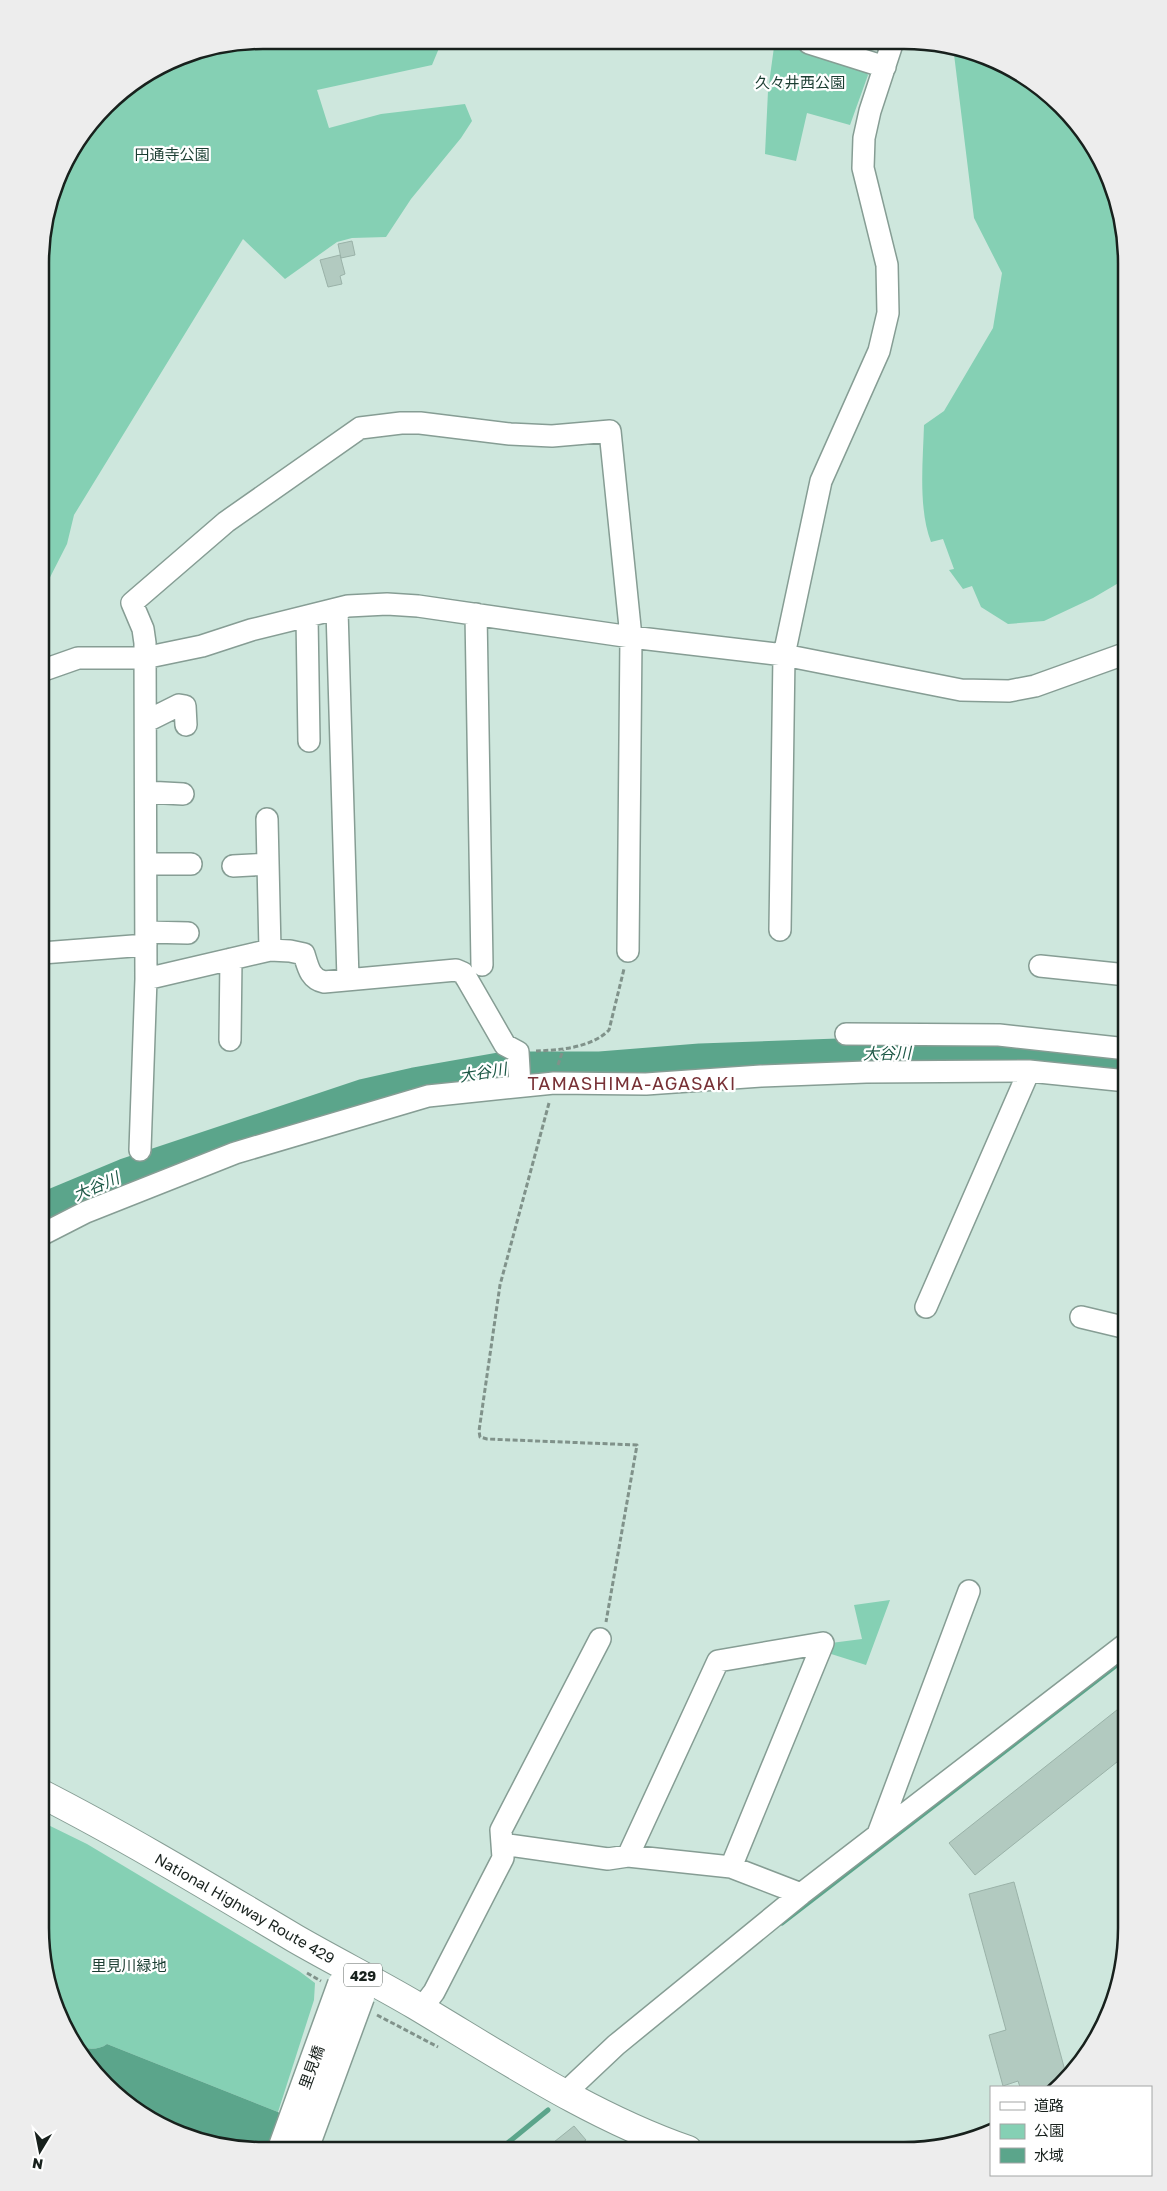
<svg xmlns="http://www.w3.org/2000/svg" width="1167" height="2191" viewBox="0 0 1167 2191" font-family="'Golos Text','Noto Sans JP',sans-serif">
  <style>
    .green { fill: #85d0b4 }
    .water { fill: #5ba58b }
    .lines { fill: none; stroke-linecap: round; stroke-linejoin: round }
    .stream { stroke: #5ba58b; stroke-width: 5 }
    .river { stroke: #5ba58b; stroke-width: 31 }
    .building { fill: #b2cac0; stroke: #9ab2a8 }
    .minor-casing { stroke: #869d94; stroke-width: 24 }
    .trunk-casing { stroke: #869d94; stroke-width: 30 }
    .path { stroke: #80928a; stroke-width: 3; stroke-dasharray: 5 2.5; stroke-linecap: butt }
    .minor { stroke: #fff; stroke-width: 21 }
    .trunk { stroke: #fff; stroke-width: 28 }
    .tertiary-bridge-casing { stroke: #869d94; stroke-width: 29; stroke-linecap: butt }
    .tertiary-bridge { stroke: #fff; stroke-width: 26 }
    .labels { text-anchor: middle; dominant-baseline: central; stroke-width: 4.5; stroke-linejoin: round; paint-order: stroke }
    .shield { fill: #fff; stroke: #5d6461; stroke-width: 1 }
    .shield-label { font-size: 14px; font-weight: bold; fill: #18211d }
    .park-label { font-size: 15px; fill: #1a3d31; stroke: #fff }
    .street-label { font-size: 15px; fill: #18211d; stroke: #fff }
    .water-label { font-size: 16px; font-style: italic; fill: #1d5846; stroke: #fff }
    .quarter-label { font-size: 18px; letter-spacing: 1px; fill: #783136; stroke: #fff }
    .rim { fill: none; stroke: #18211d; stroke-width: 2.5 }
  </style>
  <rect width="100%" height="100%" fill="#cee7dd"/>
  <path class="green" d="M263 40 442 41 432 65 317 90 329 128 381 114 465 104 472 121 461 138 411 199 386 237 352 238 337 242 285 279 243 239 74 515 67 544 41 595 42 234 63 164 116 95 178 57Z
    M777 43H784L865 70 868 75 850 125 807 113 796 161 765 154 768 91 774 47Z
    M953 46 1003 63 1051 95 1089 139 1115 191 1127 263V578L1093 598 1044 621 1008 624 981 607 972 586 963 589 949 570 954 569 943 539 931 542C918 508 923 461 924 425L944 411 993 328 1002 273 974 218Z
    M890 1600 866 1665 828 1653 831 1643 862 1639 854 1605Z
    M40 1821 87 1844 299 1971 315 1983 314 2000 278 2112 107 2044C98 2051 84 2049 74 2045L52 2000 40 1928Z"/>
  <path class="water" d="M107 2044 278 2112 329 2149H233L177 2134 127 2105 78 2052 74 2045C84 2049 98 2051 107 2044Z"/>
  <g class="lines">
    <path class="stream" d="M782 1923 1127 1657
      M499 2150 548 2110"/>
    <path class="river" d="M41 1209 125 1174 365 1094 414 1083 505 1067H600L700 1059 893 1052 999 1055 1127 1065"/>
  </g>
  <path class="building" d="M352 241 355 255 341 258 338 244Z
    M340 255 345 274 340 276 342 284 328 287 320 260Z
    M1127 1702V1754L975 1875 949 1843Z
    M1014 1882 1067 2078 1058 2087H1020L1018 2081 1003 2086 989 2035 1006 2030 969 1894Z
    M574 2126 586 2140 582 2143 589 2150H544Z"/>
  <g class="lines">
    <g class="minor-casing">
      <path id="minor" d="M809 43 885 67
        M337 610 348 979
        M476 614 482 965
        M307 617 309 741
        M41 671 78 658H144L202 646 251 630 348 606 387 604 418 606 631 637 784 655 961 690 1009 691 1035 686 1127 653
        M147 721 179 705 185 706 186 725
        M146 792 183 794
        M267 819 270 950
        M146 864H191
        M233 866 268 864
        M780 930 784 655 821 481 879 351 888 313 887 265 863 168 864 138 870 111 892 44
        M146 932 188 933
        M42 953 146 945
        M1040 966 1127 975
        M846 1034 999 1035 1127 1049
        M230 1040 231 959
        M520 1086 518 1052 505 1045 467 979 463 973 456 970 324 982C310 979 308 967 304 954L290 951 270 950 146 979 145 643 143 629 132 603 226 522 360 428 401 423H420L510 434 552 436 610 431 631 637 628 951
        M140 1150 146 979
        M41 1235 86 1212 235 1153 428 1096 554 1083 646 1084 761 1076 866 1072 1029 1071 1127 1081
        M926 1307 1029 1071
        M1081 1317 1127 1328
        M878 1834 969 1591
        M502 1844 501 1830 600 1639
        M628 1856 718 1661 823 1643 731 1867
        M421 2009 434 1992 503 1858 502 1844 608 1859 628 1856 731 1867 801 1894 1127 1643
        M564 2094 616 2045 801 1894"/>
    </g>
    <g class="trunk-casing">
      <path id="trunk" d="M40 1793C128 1838 212 1889 296 1939 336 1962 376 1982 415 2005 504 2058 590 2116 688 2150"/>
    </g>
    <path class="path" d="M536 1051C560 1050 591 1048 609 1030L624 969
      M558 1065 563 1050
      M549 1103 500 1285 479 1431 480 1437 487 1439 637 1445 606 1622
      M307 1973 321 1981
      M377 2015 438 2047"/>
    <use href="#minor" class="minor"/>
    <use href="#trunk" class="trunk"/>
    <g class="tertiary-bridge-casing">
      <path id="tertiary-bridge" d="M281 2149 341 1984
        M305 2149 361 1997"/>
    </g>
    <use href="#tertiary-bridge" class="tertiary-bridge"/>
  </g>
  <g class="labels">
    <rect class="shield" x="344" y="1963.5" width="38" height="23" rx="4"/>
    <g class="shield-label">
      <text x="363" y="1975">429</text>
    </g>
    <g class="park-label">
      <text x="800" y="82">久々井西公園</text>
      <text x="172" y="154">円通寺公園</text>
      <text x="129" y="1965">里見川緑地</text>
    </g>
    <g class="street-label">
      <text transform="translate(245 1908) rotate(30)">National Highway Route 429</text>
      <text transform="translate(311 2067) rotate(-70)">里見橋</text>
    </g>
    <g class="water-label">
      <text transform="translate(887 1053) rotate(-1)">大谷川</text>
      <text transform="translate(483 1072) rotate(-9)">大谷川</text>
      <text transform="translate(96 1186) rotate(-23)">大谷川</text>
    </g>
    <g class="quarter-label">
      <text x="632" y="1083">TAMASHIMA-AGASAKI</text>
    </g>
  </g>
  <path d="M0 0H1167V2191H0ZM263 49H904A214 214 0 0 1 1118 263V1928A214 214 0 0 1 904 2142H263A214 214 0 0 1 49 1928V263A214 214 0 0 1 263 49Z" fill="#ededed" fill-rule="evenodd"/>
  <path class="rim" d="M263 49H904A214 214 0 0 1 1118 263V1928A214 214 0 0 1 904 2142H263A214 214 0 0 1 49 1928V263A214 214 0 0 1 263 49Z"/>
  <rect x="990" y="2086" width="162" height="90" fill="#ffffff" stroke="#a3a6a5"/>
  <rect x="1000" y="2102" width="25" height="8" fill="#ffffff" stroke="#a3a6a5"/>
  <text x="1034" y="2111" font-size="15" fill="#18211d">道路</text>
  <rect x="1000" y="2124" width="25" height="15" fill="#85d0b4" stroke="#a3a6a5"/>
  <text x="1034" y="2136" font-size="15" fill="#18211d">公園</text>
  <rect x="1000" y="2148" width="25" height="15" fill="#5ba58b" stroke="#a3a6a5"/>
  <text x="1034" y="2161" font-size="15" fill="#18211d">水域</text>
  <g transform="translate(40 2151) rotate(190)" stroke="#ffffff" stroke-width="4" paint-order="stroke">
  <path d="M0-4L9 19L0 12L-9 19Z" fill="#18211d"/>
  <text y="-8" font-size="14" font-weight="bold" text-anchor="middle" fill="#18211d">N</text>
  </g>
</svg>
